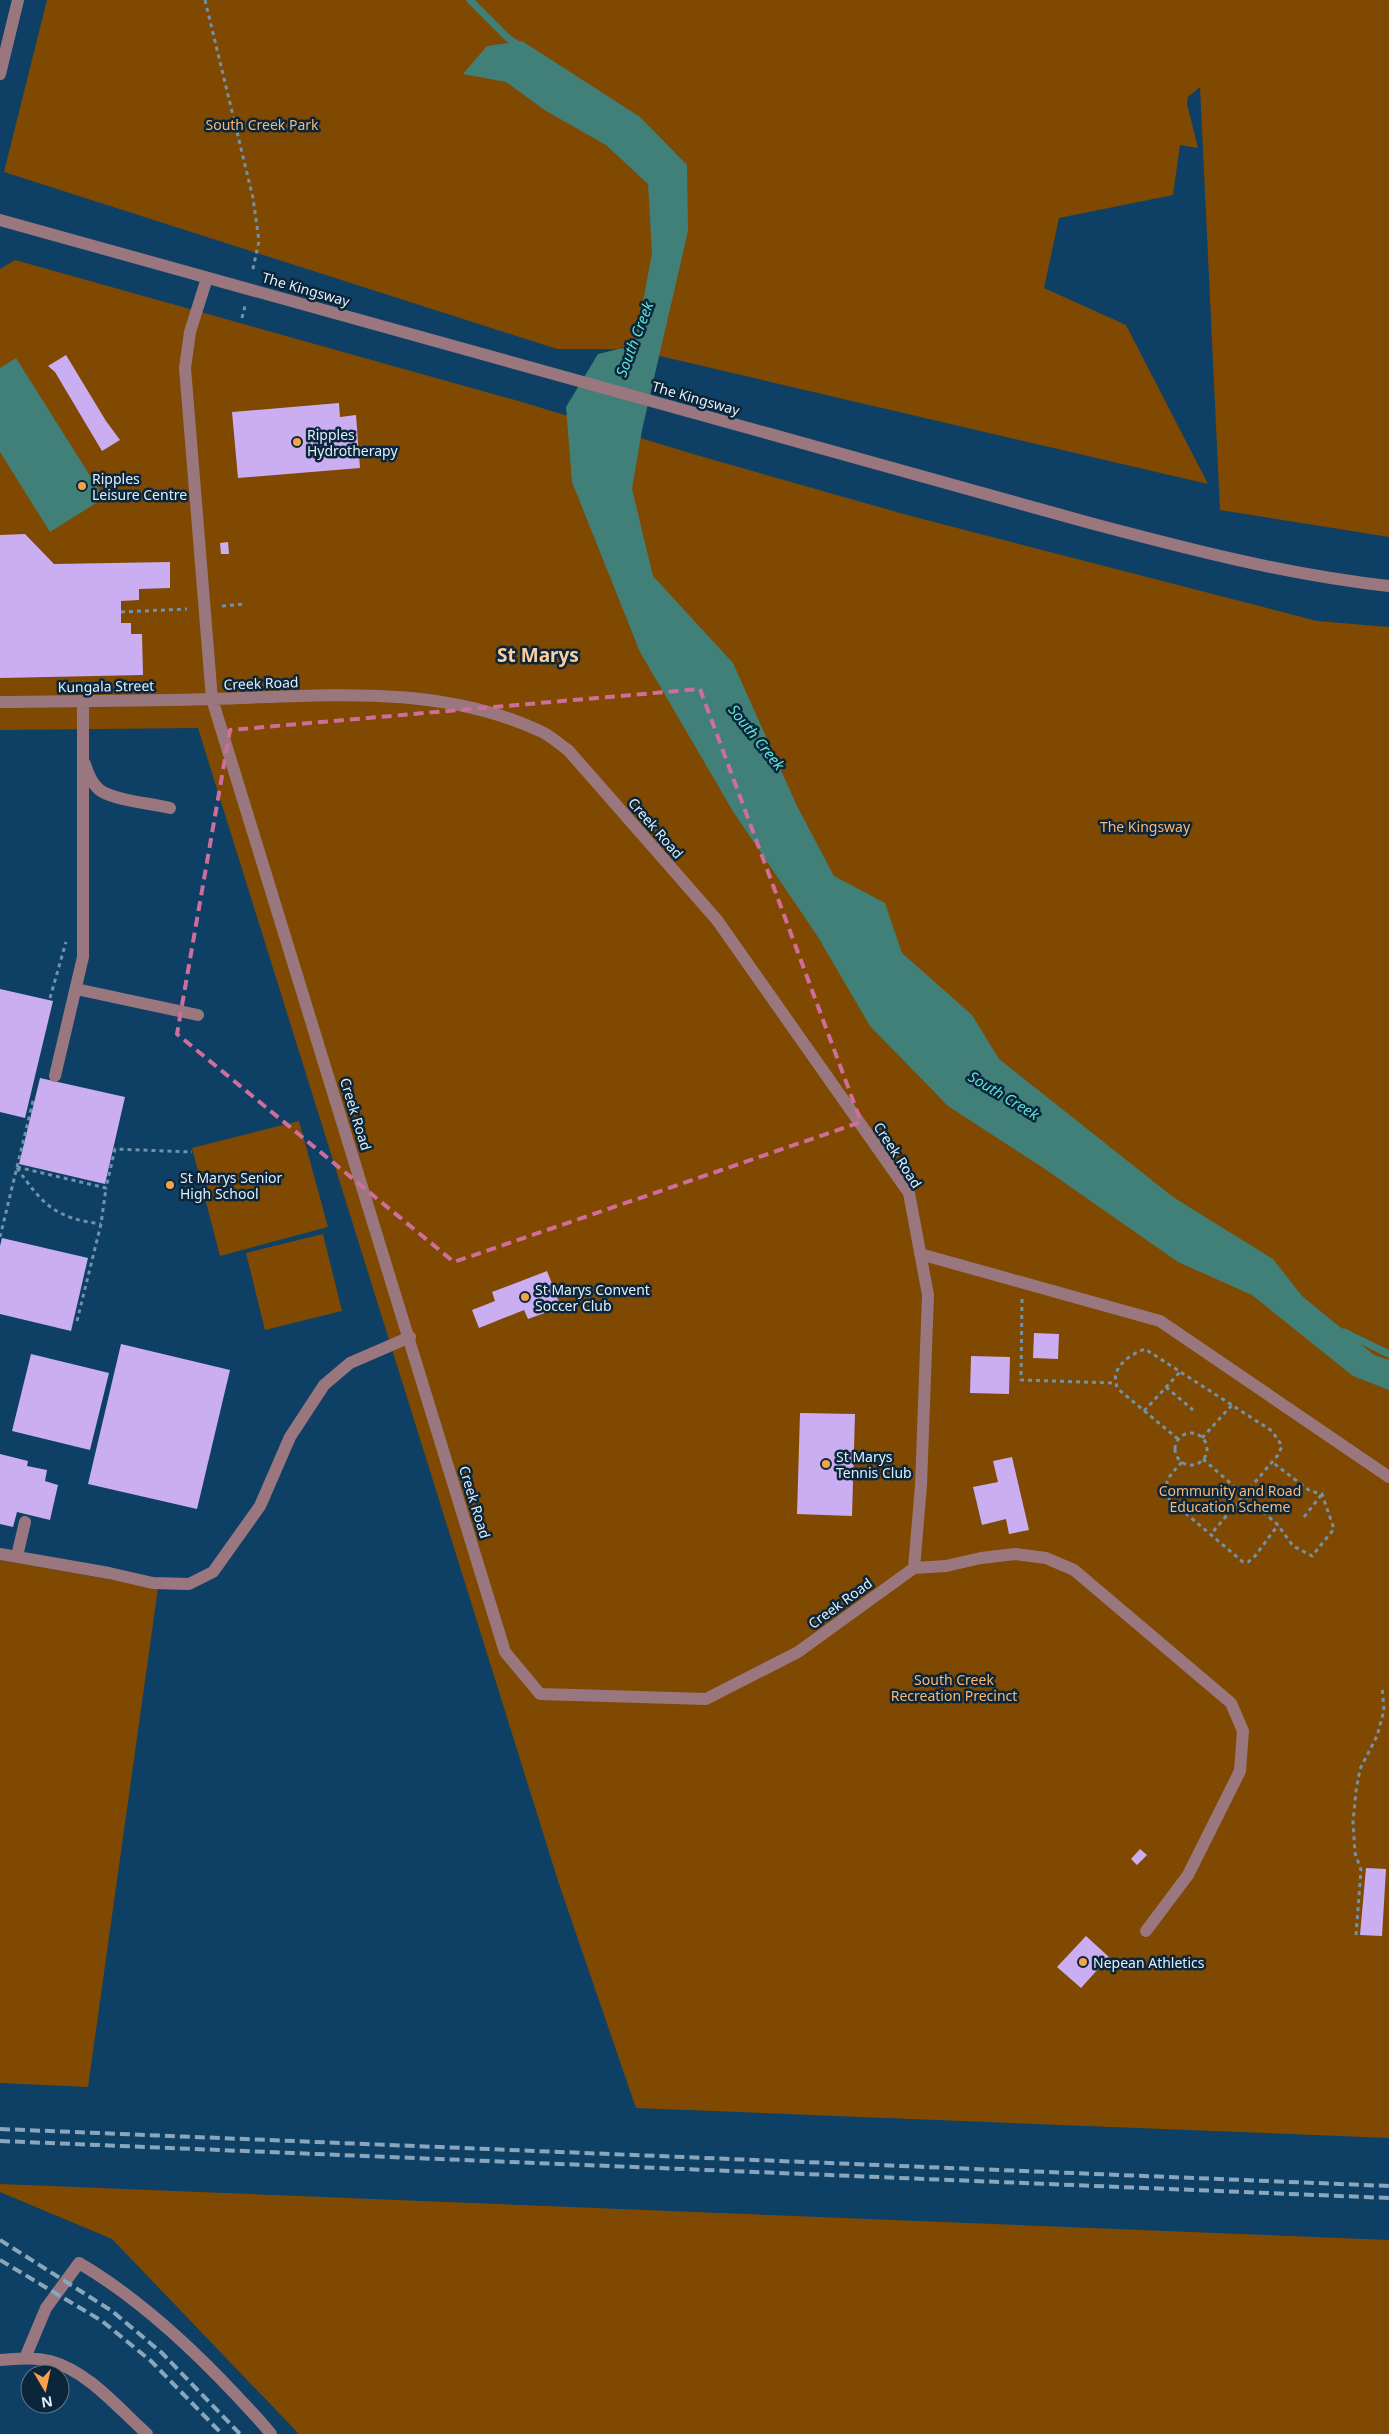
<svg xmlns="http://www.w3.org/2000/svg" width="1389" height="2434" viewBox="0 0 1389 2434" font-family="'Noto Sans',sans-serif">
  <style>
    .green { fill: #7f4901 }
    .water { fill: #408078 }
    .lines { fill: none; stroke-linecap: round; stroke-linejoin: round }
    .stream { stroke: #408078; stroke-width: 7 }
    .building { fill: #cbadf2 }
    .path { stroke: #7192aa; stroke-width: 3; stroke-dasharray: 4 4; stroke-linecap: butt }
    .minor { stroke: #9a777e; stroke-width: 12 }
    .rail { stroke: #89a6bc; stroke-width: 4; stroke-dasharray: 10 5; stroke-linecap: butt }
    .marked { fill: none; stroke: #cf6e9b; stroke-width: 4; stroke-dasharray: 10 6; stroke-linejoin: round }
    .poi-dot { fill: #f6a248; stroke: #0b263a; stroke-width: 2 }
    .labels { text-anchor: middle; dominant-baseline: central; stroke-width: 5; stroke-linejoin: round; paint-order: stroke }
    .park-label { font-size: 14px; fill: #fdb670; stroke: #0b263a }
    .street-label { font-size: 14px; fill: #e2effa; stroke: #0b263a }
    .poi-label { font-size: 14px; fill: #e2effa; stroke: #0b263a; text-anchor: start }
    .water-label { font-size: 15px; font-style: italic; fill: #5ee5d4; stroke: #0b263a }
    .district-label { font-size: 19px; font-weight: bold; fill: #fdcda0; stroke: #0b263a }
  </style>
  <rect width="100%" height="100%" fill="#0d4064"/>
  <path class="green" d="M47 0H1389V537L1220 510 1200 87 1188 97 1187 104 1198 148 1180 145 1173 195 1059 218 1044 288 1126 325 1208 484 621 347 620 349H557L4 172Z
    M15 260 522 402 693 454 907 515 1317 621 1389 627V2138L636 2108 559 1884 198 728 0 730V269Z
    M299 1121 328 1227 220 1256 192 1148Z
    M323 1234 342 1311 265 1330 246 1253Z
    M0 1560 158 1588 88 2087 0 2083Z
    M0 2184 1389 2240V2434H299L112 2239 0 2192Z"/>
  <path class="water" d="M522 41 640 117 687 165 688 231 642 430 632 489 653 576 733 663 797 806 834 876 885 903 902 953 972 1015 999 1059 1173 1197 1273 1259 1302 1296 1374 1355 1389 1360V1390L1353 1376 1252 1295 1178 1262 1042 1167 948 1106 870 1026 818 937 734 813 640 652 572 482 566 407 598 354 635 345 652 253 648 184 606 145 546 111 506 82 463 74 487 46Z
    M16 358 104 498 50 532 0 452V368Z"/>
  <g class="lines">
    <path class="stream" d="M470 0 508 38 521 47
      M1344 1332 1389 1354"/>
  </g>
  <path class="building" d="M66 355 106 421 120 440 102 451 55 372 48 366Z
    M339 403 340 417 356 415 360 468 238 478 232 412Z
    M25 534 54 564 170 562V588L139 589V600L121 601V623H131V634H142L143 675 0 678V535Z
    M228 542 229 554H221L220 543Z
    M0 989 53 1001 25 1118 0 1112Z
    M40 1078 125 1097 105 1184 19 1164Z
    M2 1238 88 1258 71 1331 0 1314V1246Z
    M547 1271 561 1307 528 1319 524 1310 479 1328 472 1310 495 1301 492 1292Z
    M1034 1333 1059 1334 1058 1359 1033 1358Z
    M121 1344 230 1370 197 1509 88 1484Z
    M31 1354 109 1373 90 1450 12 1431Z
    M971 1356 1010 1357 1009 1394 970 1393Z
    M800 1413 855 1414 852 1516 797 1514Z
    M0 1454 28 1461 27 1466 47 1470 45 1481 58 1485 50 1520 17 1512 13 1527 0 1524Z
    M1012 1457 1029 1530 1009 1534 1006 1519 982 1525 973 1487 998 1482 993 1461Z
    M1140 1849 1147 1855 1137 1865 1131 1859Z
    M1366 1868 1386 1869 1382 1936 1360 1935Z
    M1086 1936 1109 1957 1081 1988 1057 1967Z"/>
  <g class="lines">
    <path class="path" d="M205 0 253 198 259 241 252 273
      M242 318 245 306
      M222 606 245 604
      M121 612 187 609
      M50 998 66 942
      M17 1167 106 1188 115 1149 192 1152
      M17 1168C43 1205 55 1218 101 1224
      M0 1237 34 1097
      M1022 1299 1021 1380 1115 1383
      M77 1321 101 1224 106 1188
      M1166 1387 1193 1410
      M1144 1411 1180 1372
      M1175 1449a16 16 0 1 1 32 0a16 16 0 1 1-32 0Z
      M1202 1438 1232 1405
      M1178 1439 1118 1389C1108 1370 1128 1355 1145 1349L1272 1431 1282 1446 1278 1455 1211 1534
      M1203 1459 1278 1525 1293 1546 1312 1556 1334 1529 1322 1494 1310 1491 1272 1462
      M1182 1462C1170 1476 1161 1481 1170 1500L1243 1562H1248L1255 1556 1278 1525
      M1304 1517 1322 1494
      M1356 1935 1361 1870 1355 1853 1353 1822 1356 1791 1360 1769 1377 1736 1384 1710 1382 1687"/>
    <path class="minor" d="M0 74 18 0
      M0 220 1090 523C1188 549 1288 575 1389 586
      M0 702C71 701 141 701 212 699 322 696 437 683 540 731 550 735 559 744 568 750L717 920 909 1193 928 1295 921 1485 914 1568 798 1652 706 1699 540 1694 505 1652 212 699 185 368 190 332 207 278
      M85 764C88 774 92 785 101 791 118 801 150 803 170 808
      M76 989 198 1015
      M55 1076 83 957V701
      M920 1254 1160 1321 1389 1477
      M0 1554 109 1573 153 1583 189 1584 213 1572 260 1506 290 1437 324 1385 350 1363 410 1337
      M17 1556 25 1522
      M914 1568 946 1566 981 1558 1015 1554 1046 1558 1074 1570 1231 1703 1243 1731 1240 1771 1188 1875 1146 1931
      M25 2358 46 2308 79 2263C137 2297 189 2345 235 2394 247 2407 260 2420 271 2434
      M0 2360C17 2359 33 2357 50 2361 88 2371 118 2408 147 2434"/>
    <path class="rail" d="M0 2129 1389 2186
      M0 2141 1389 2198
      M0 2240 112 2311 162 2353 240 2434
      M0 2260 102 2321 151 2361 222 2434"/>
  </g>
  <path class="marked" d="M700 689 861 1122 454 1262 177 1034 230 730Z"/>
  <g class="poi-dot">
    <circle cx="297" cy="442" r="5"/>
    <circle cx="82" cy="486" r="5"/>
    <circle cx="170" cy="1185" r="5"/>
    <circle cx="525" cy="1297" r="5"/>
    <circle cx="826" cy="1464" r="5"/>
    <circle cx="1083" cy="1962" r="5"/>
  </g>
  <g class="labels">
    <g class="park-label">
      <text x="262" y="124">South Creek Park</text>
      <text x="1145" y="826">The Kingsway</text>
      <text x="1230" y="1490">Community and Road<tspan x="1230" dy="16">Education Scheme</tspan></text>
      <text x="954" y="1679">South Creek<tspan x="954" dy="16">Recreation Precinct</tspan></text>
    </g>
    <g class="street-label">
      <text transform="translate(306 289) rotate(16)">The Kingsway</text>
      <text transform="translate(696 398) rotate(16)">The Kingsway</text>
      <text transform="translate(261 683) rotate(-2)">Creek Road</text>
      <text transform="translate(106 686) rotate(-1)">Kungala Street</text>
      <text transform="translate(656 828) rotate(49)">Creek Road</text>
      <text transform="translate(356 1114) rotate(73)">Creek Road</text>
      <text transform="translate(898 1155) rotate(57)">Creek Road</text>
      <text transform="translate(475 1502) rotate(73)">Creek Road</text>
      <text transform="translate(840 1603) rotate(-36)">Creek Road</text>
    </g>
    <g class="poi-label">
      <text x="307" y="434">Ripples<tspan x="307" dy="16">Hydrotherapy</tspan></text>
      <text x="92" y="478">Ripples<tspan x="92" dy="16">Leisure Centre</tspan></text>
      <text x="180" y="1177">St Marys Senior<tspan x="180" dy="16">High School</tspan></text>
      <text x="535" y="1289">St Marys Convent<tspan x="535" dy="16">Soccer Club</tspan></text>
      <text x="836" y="1456">St Marys<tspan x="836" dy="16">Tennis Club</tspan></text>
      <text x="1093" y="1962">Nepean Athletics</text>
    </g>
    <g class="water-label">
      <text transform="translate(634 339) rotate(-69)">South Creek</text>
      <text transform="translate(757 737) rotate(51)">South Creek</text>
      <text transform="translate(1004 1095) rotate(31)">South Creek</text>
    </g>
    <g class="district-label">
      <text x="538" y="655">St Marys</text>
    </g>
  </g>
  <g transform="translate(45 2389) rotate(171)"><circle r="24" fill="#0b263a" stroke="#617687"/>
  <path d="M0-4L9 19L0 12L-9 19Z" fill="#f6a248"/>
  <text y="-8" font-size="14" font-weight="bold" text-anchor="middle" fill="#e2effa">N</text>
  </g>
</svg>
